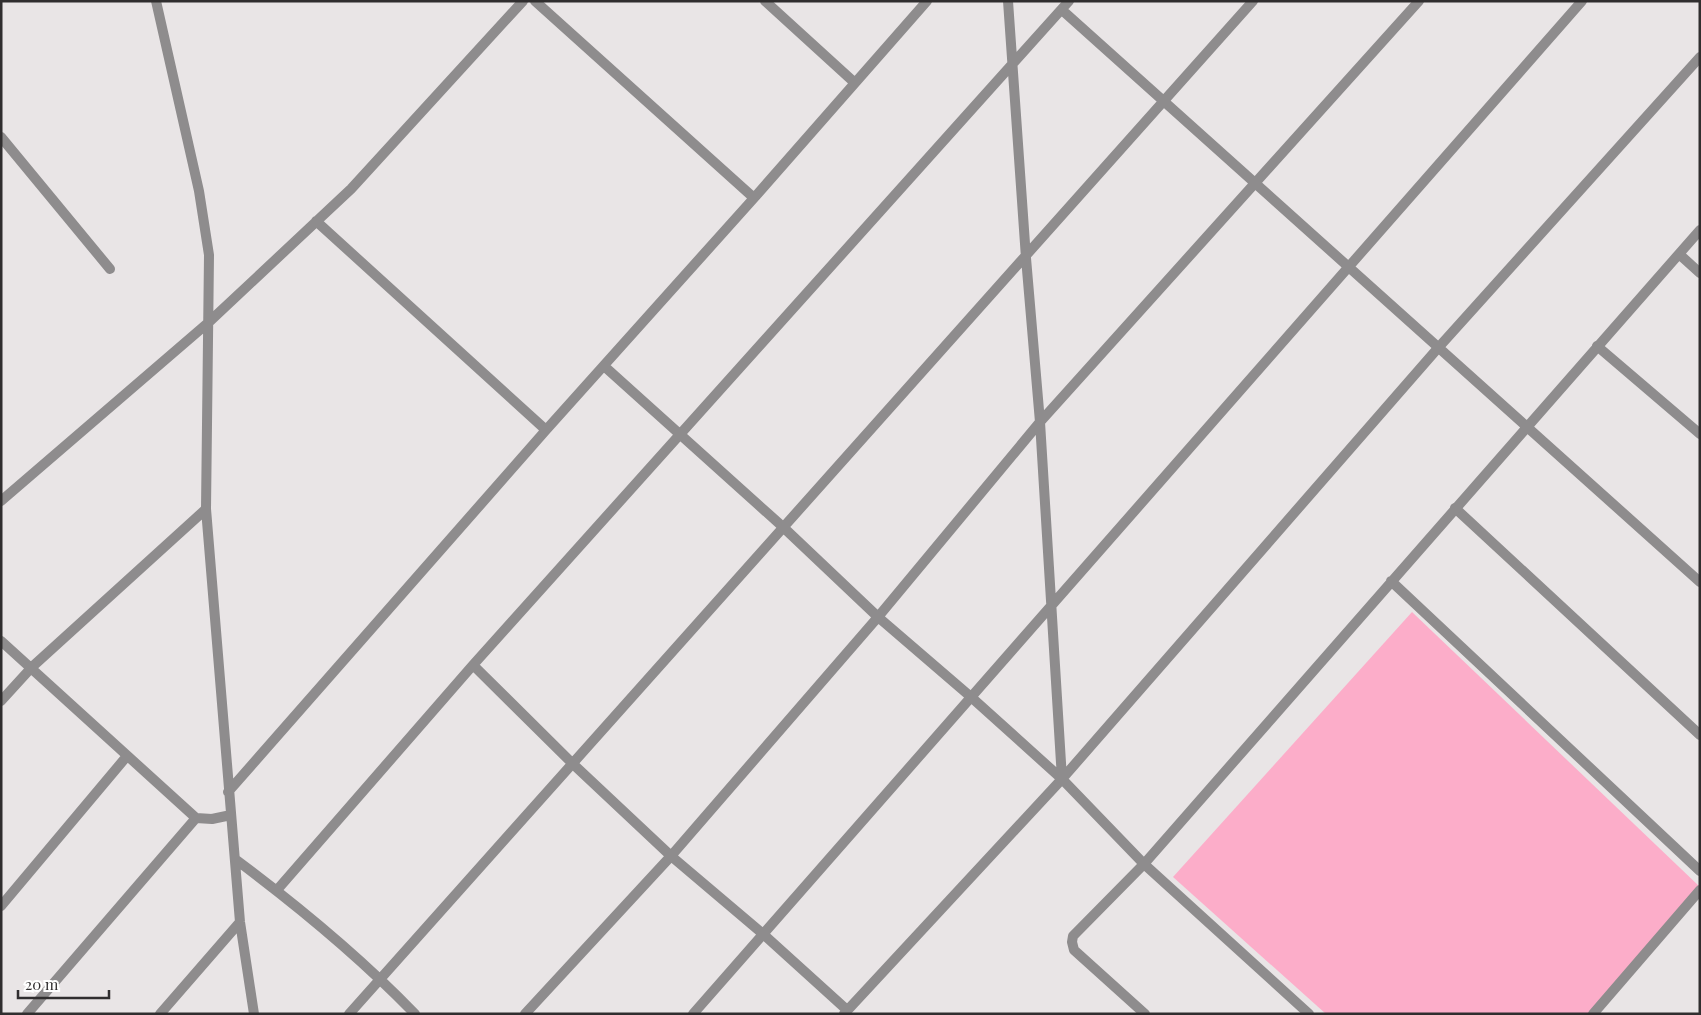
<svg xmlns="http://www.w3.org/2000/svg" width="1701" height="1015" viewBox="0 0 1701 1015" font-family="'Playfair Display',serif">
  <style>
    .green { fill: #fcadc9 }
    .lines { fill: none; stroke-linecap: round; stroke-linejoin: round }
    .lane { stroke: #8e8c8d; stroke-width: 10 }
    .street { stroke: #8e8c8d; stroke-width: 10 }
  </style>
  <rect width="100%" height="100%" fill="#e9e5e6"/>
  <path class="green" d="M1412 612 1700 887 1593 1014H1326L1173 877Z"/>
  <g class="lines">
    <path class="lane" d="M1597 346 1700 434
      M1455 508 1700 735"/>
    <path class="street" d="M156 1 199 191 209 255 206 509 240 922 254 1014
      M535 1 754 198
      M765 1 855 83
      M1008 1 1026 258 1040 422 1062 779
      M1062 10 1700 582
      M1 137 110 269
      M316 221 546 430
      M1679 254 1700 273
      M604 366 783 527 878 617 971 697 1062 779 1144 864 1309 1014
      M1 501 209 322 351 189 523 1
      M1391 581 1700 871
      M1 641 196 818 212 819 231 815
      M473 665 572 763 671 856 763 934 847 1010
      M1 701 32 667 206 509
      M228 792 546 430 754 198 927 1
      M235 859C298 906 360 957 415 1014
      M277 890 473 665 1069 1
      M1 906 127 756
      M27 1014 196 818
      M160 1014 240 922
      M349 1014 1253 1
      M525 1014 671 856 878 617 1040 422 1419 1
      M693 1014 1582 1
      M844 1014 1062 779 1438 348 1700 57
      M1145 1014 1074 950 1072 942 1073 936 1144 864 1700 230
      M1593 1014 1700 890"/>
  </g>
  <rect width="1701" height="1015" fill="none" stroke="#302e2f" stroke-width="5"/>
  <path d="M18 990v8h91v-8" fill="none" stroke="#302e2f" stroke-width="2.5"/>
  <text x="25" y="990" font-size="15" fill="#302e2f" stroke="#ffffff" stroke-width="4" paint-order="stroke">20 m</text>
</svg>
